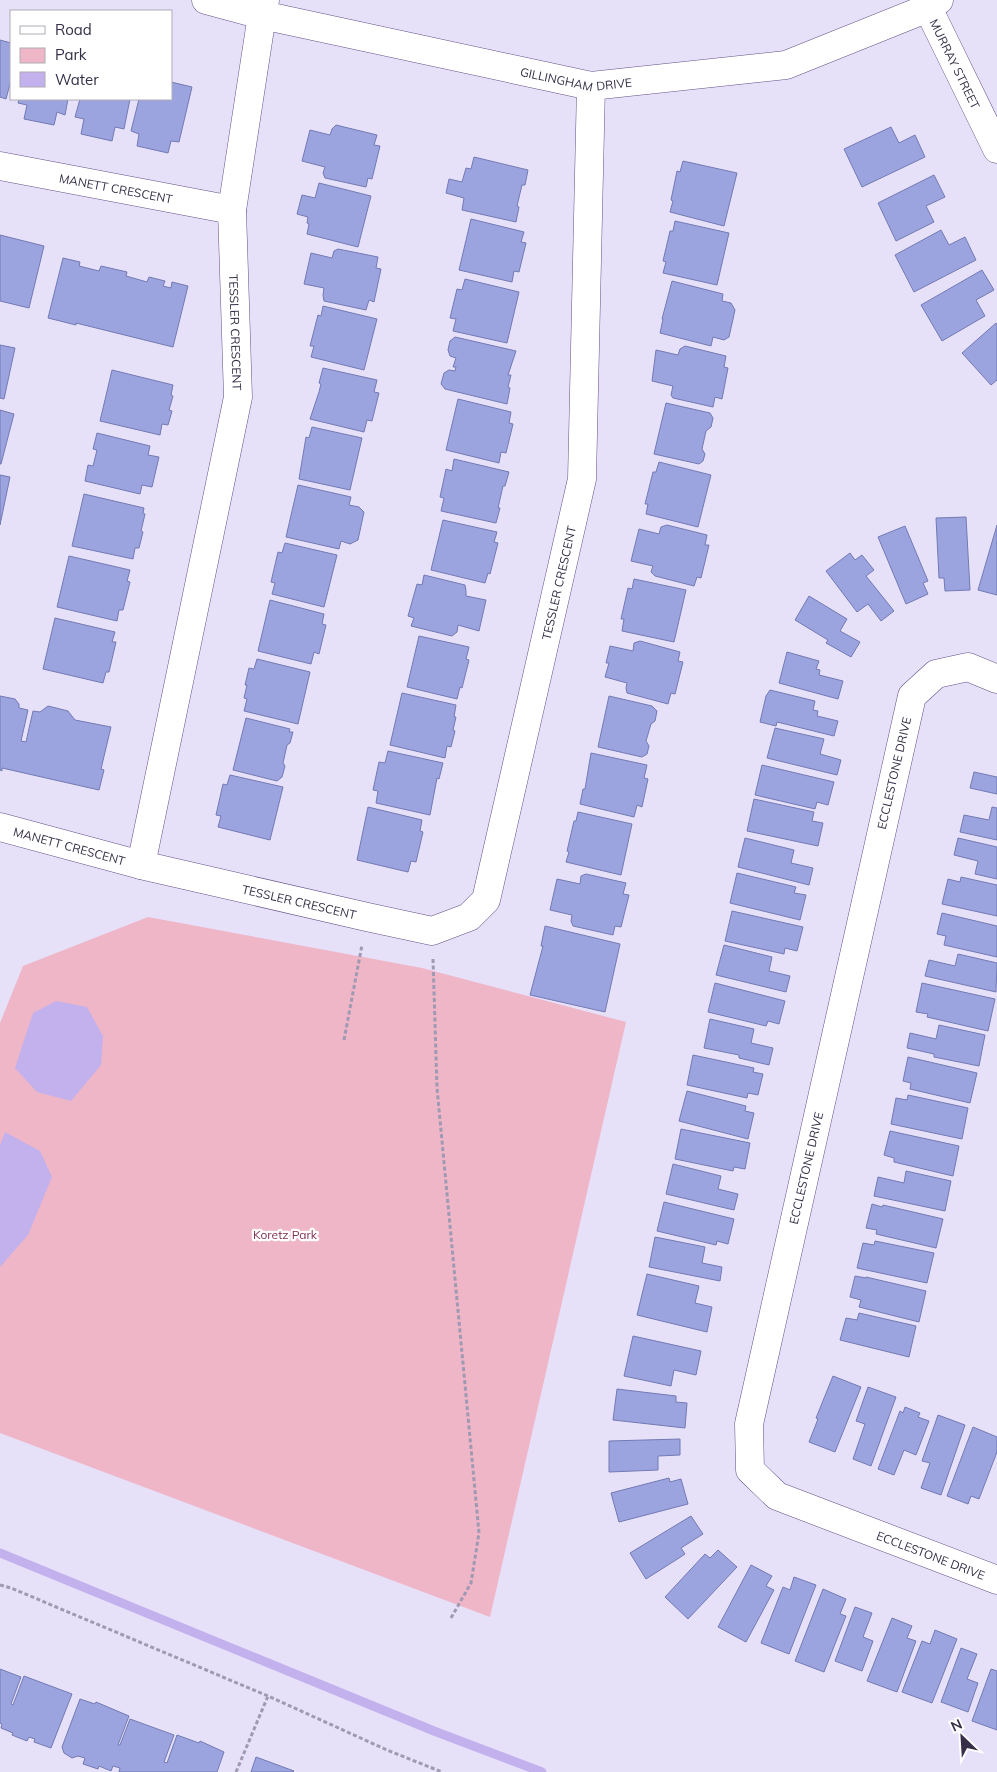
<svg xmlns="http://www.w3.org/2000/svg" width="997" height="1772" viewBox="0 0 997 1772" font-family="Mulish,sans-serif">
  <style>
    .green { fill: #efb6c8 }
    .water { fill: #c2b1ed }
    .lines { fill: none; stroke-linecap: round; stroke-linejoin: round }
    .stream { stroke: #c2b1ed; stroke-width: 9 }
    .building { fill: #9ba4df; stroke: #737ab3 }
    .minor-casing { stroke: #625187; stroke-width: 29 }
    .path { stroke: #a099b2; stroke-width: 3; stroke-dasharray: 4 2.5; stroke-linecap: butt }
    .minor { stroke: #fff; stroke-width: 28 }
    .labels { text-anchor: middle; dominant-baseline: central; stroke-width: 4.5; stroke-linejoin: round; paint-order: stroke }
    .street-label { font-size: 12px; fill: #362f47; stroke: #fff }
    .park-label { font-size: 12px; fill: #7f2e4f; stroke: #fff }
  </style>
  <rect width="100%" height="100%" fill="#e7e0f9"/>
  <path class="green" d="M148 917 422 968 626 1022 490 1617 0 1433V1023L23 966Z"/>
  <path class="water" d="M56 1001 87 1007 103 1036 101 1065 71 1101 37 1092 15 1068 33 1013Z
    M5 1132 40 1151 52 1177 28 1235 0 1267V1145Z"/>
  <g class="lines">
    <path class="stream" d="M0 1553 434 1731 542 1772"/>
  </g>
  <path class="building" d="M0 40 11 43V80L6 99 0 97Z
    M171 82 192 87 179 142 171 141 168 153 137 146 139 134 131 131 139 99H171Z
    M19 99H68L65 115 57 112 54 125 24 119 27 105 18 103Z
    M80 99H130L124 129 115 127 112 141 81 134 84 119 75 117Z
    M336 125 377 135 374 145 380 146 372 179 368 178 366 187 325 178 323 173 325 167 302 161 310 130 330 135 332 129Z
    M891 127 899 143 915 135 925 157 862 187 844 149Z
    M474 157 528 170 525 185H522L517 206 519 207 516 222 462 210 464 198 446 193 449 179 462 182 466 168 471 169Z
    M683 161 737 173 724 226 670 212 673 201 671 200 677 171 680 172Z
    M934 175 945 197 926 206 934 222 896 241 878 203Z
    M319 183 371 196 358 247 307 234 309 224 307 223 308 217 297 214 302 195 315 198Z
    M471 219 524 232 521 242 526 243 519 272 514 271 512 282 459 270Z
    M675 221 729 233 717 285 663 273 666 262 663 261 670 231H673Z
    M941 230 949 245 965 237 976 260 914 292 895 255Z
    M0 235 44 246 29 308 0 301Z
    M338 249 378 257 376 268 381 269 374 302 369 300 366 310 324 301 323 295 324 288 304 284 311 253 332 258 334 251Z
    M63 258 80 262 79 266 99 271 101 266 127 272 126 276 147 282 149 277 165 281 163 286 171 288 172 282 188 286 173 347 76 323V325L48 318Z
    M982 270 994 290 976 300 985 316 942 341 921 305Z
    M465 279 519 292 507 343 453 331 456 319 450 318 457 289 462 290Z
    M672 281 723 294 722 301 731 303 735 310 729 337 724 340 713 337 711 346 660 333 663 319H662Z
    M323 306 377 319 364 370 311 357 314 346H310L318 315 321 316Z
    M996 323 997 325V380L991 385 962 353Z
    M455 337 516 351 508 375H511L508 387 510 388 507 404 445 389 441 384 444 373 449 370 455 371 456 367H453L456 358 450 356 448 350 450 341Z
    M0 345 15 348 4 399 0 398Z
    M685 346 726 356 724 367 728 368 722 399 715 397 713 407 673 398 671 395 673 386 652 381 656 350 678 355 680 349Z
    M323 368 377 380 374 392 379 393 372 421 367 420 364 432 310 419 319 392 321 384 319 383Z
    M112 370 173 385 171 395 173 396 169 410 172 411 168 425 162 424 160 435 100 421Z
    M458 399 511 412 509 423 513 424 506 453 501 452 499 463 446 450Z
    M666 403 710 413 713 418 711 427 706 431 702 449 705 454 703 461 699 464 654 454Z
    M0 410 14 414 1 464H0Z
    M312 427 362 438 350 490 299 479 306 437 309 438Z
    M97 433 150 446 148 455 159 457 152 487 142 485 140 494 85 481 88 465 93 466 97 450 93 449Z
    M454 459 509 472 505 486H503L498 508H500L496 523 441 511 444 498 440 497 446 469 452 471Z
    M659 462 711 475 698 527 646 514 648 504H645L653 472H656Z
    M0 475 10 477 0 525Z
    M298 485 351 497 349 505 359 507 364 512 358 540 350 544 341 541 339 549 286 537Z
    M84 494 144 508 143 513 145 514 141 531 143 532 139 548H135L133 559 72 546Z
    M966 517 970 590 945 591 944 578H939L936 518Z
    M443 520 497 532 494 542 498 543 490 574 488 573 485 583 431 570Z
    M667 525 707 535 705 545H709L701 578 697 577 694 586 655 576 651 572 653 566 631 561 639 529 659 534 661 527Z
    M997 525V595L978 590Z
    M905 526 928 581 923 583 928 594 906 604 878 537Z
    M285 543 337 555 324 607 272 594 275 583 271 582 278 552 282 553Z
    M850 553 855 560 862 555 874 570 866 576 894 611 881 621 868 604 857 612 826 571Z
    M69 556 130 570 127 581 130 582 123 610H119L117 621 57 607Z
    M424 575 465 585 466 591V596L486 600 479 631 458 625 457 632 452 636 411 626 414 618 408 616 417 584 422 585Z
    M634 579 686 590 674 642 622 631 624 619H621L628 588 632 589Z
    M809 596 847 619 840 631 860 642 851 657 826 643 828 640 795 620Z
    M270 600 324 614 322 624 326 625 319 654 314 652 311 664 258 651Z
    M55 618 115 632 112 642H116L109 672H106L103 683 43 669Z
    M419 636 469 647 466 659 469 660 462 688 460 687 457 699 407 687Z
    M640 641 680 652 678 661 683 662 675 694 671 693 668 704 627 693 626 688 627 683 605 677 609 663H606L610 646 633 651 634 643Z
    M787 652 819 661 816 669 820 670 819 675 843 681 838 699 779 683Z
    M257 659 310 672 298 724 244 711 247 699 244 698 247 685H245L249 668 254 669Z
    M770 690 815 701 813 710 818 711 817 716 838 721 834 736 777 722 776 726 760 722 766 696Z
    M402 693 456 705 454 717H456L453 730 455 731 451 747 447 746 445 758 390 745Z
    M0 696 15 699 19 704V708L28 710 21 741 26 742 33 711 40 712 48 706 68 711 75 720 111 727 101 769 104 770 99 790 2 768V771L0 770Z
    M609 696 652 706 657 711 655 721 651 724 646 741 649 746 647 754 642 757 598 747Z
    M246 718 290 729 289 732H293L290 743 287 745 283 763 285 766 282 777 277 781 233 770Z
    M775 728 824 739 820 754 841 760 837 775 767 758Z
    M388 751 443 763 439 779 437 778 430 815 376 803 378 791 373 790 379 762 385 763Z
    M591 753 647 765 644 778 648 779 642 807 637 805 634 817 580 804 583 789H585Z
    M762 765 834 782 828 805 817 802 815 809 755 795Z
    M974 772 997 777V794L970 788Z
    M230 775 283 787 270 840 218 827 221 816 216 815 223 784 227 785Z
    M754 799 814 812 812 821 823 823 818 846 747 831Z
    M368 807 422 820 420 831 423 832 416 862 411 861 408 872 357 860Z
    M992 807 997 808V840L960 832 964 815 989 820Z
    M578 812 632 824 621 875 566 862 569 852 567 851 574 821H576Z
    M745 838 794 850 791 863 813 868 809 885 738 867Z
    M958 838 997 847V879L975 874 978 861 954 855Z
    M737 873 796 887 794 893 806 895 800 920 730 903Z
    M586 874 626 883 623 894 629 895 621 927 615 926 613 935 573 926 571 921 572 915 550 910 557 879 580 884 581 876Z
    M961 877 997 885V916L942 904 948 879 960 882Z
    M732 911 803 927 797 951 785 948 784 954 725 941Z
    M942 913 997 926V957L944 945 946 936 937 934Z
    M545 926 620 944 605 1012 530 995 543 946H541Z
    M724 945 772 957 769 971 790 976 786 992 716 975Z
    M958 954 997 963 996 992 925 976 929 960 955 966Z
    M715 983 785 1001 779 1024 768 1021 766 1026 708 1012Z
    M922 983 995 999 988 1031 927 1017 928 1014 916 1012Z
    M710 1019 754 1029 751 1043 773 1048 769 1065 739 1058V1055L704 1048Z
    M939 1025 985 1035 979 1066 934 1057V1054L907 1048 910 1033 936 1039Z
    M693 1055 754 1068 753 1072 763 1074 758 1095 748 1093 747 1098 687 1085Z
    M908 1057 977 1073 970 1103 910 1089 911 1083 903 1081Z
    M687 1091 746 1106 745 1111 754 1113 748 1139 679 1121Z
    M908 1095 968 1108 962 1139 891 1124 896 1098 907 1100Z
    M681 1129 750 1143 745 1169 734 1167 733 1171 675 1159Z
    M890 1131 959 1146 953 1176 894 1162V1158L884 1155Z
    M673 1164 721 1176 718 1189 738 1194 734 1210 666 1194Z
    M906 1171 951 1181 945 1211 874 1196 878 1177 904 1183Z
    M664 1202 734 1219 728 1244 717 1241 716 1245 657 1231Z
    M872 1204 882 1207 883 1205 943 1219 936 1248 876 1234 877 1230 866 1228Z
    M655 1237 705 1247 702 1263 722 1267 720 1281 649 1267Z
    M875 1241 934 1253 927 1283 857 1268 863 1243 874 1245Z
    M647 1274 699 1286 695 1303 712 1307 707 1332 637 1315Z
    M855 1276 866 1278V1277L926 1291 919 1322 859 1307 861 1300 850 1297Z
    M859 1313 916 1326 909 1357 840 1340 846 1318 857 1320Z
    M633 1336 701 1351 696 1375 674 1370 671 1386 624 1376Z
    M833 1376 861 1387 835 1452 809 1442 818 1419 816 1418Z
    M868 1387 896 1397 871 1466 853 1459 865 1424 856 1421Z
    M617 1389 676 1396V1402L687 1403 685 1428 613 1420Z
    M905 1407 920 1413 918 1417 929 1421 916 1455 904 1450 894 1475 878 1469 900 1411 903 1413Z
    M938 1415 965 1425 941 1495 921 1488 930 1463 922 1461Z
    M973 1427 997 1437V1452L979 1499 971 1496 968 1504 947 1496Z
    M680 1439V1455L658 1456V1470L609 1472V1441Z
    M669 1478 670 1482 681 1479 688 1504 619 1522 611 1493Z
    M691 1516 703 1534 681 1548 685 1554 679 1558 646 1579 630 1553Z
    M718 1550 737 1567 688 1619 665 1597 705 1554 710 1558Z
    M751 1565 772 1576 766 1586 774 1590 746 1642 718 1627Z
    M794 1577 816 1585 789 1654 761 1643 783 1587 790 1590Z
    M823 1589 846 1599 840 1614 846 1616 824 1672 795 1661Z
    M855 1607 872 1613 863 1637 873 1641 862 1671 835 1661Z
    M892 1618 912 1626 907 1638 916 1641 897 1692 867 1681Z
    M935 1630 957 1639 932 1703 902 1692 922 1641 930 1644Z
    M961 1648 977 1654 967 1679 978 1683 968 1712 941 1702Z
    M0 1669 21 1677 11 1704 13 1705 24 1676 72 1694 51 1748 34 1742 35 1739 29 1737 27 1741 12 1735 13 1733 1 1728 2 1724 0 1723Z
    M991 1669 997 1671V1730L972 1721Z
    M80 1699 95 1704 96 1702 129 1716 118 1745H120L130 1719 174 1735 164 1762 167 1763 177 1735 199 1743 200 1741 224 1752 217 1772H119L120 1768 113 1766 111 1771 99 1766 98 1769 83 1764 85 1758 78 1756 72 1758 64 1753 62 1747Z
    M256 1757 294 1771 293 1772H251Z"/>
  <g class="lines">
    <g class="minor-casing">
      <g id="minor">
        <path id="s1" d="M206 0 262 15 591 86 786 65 928 8 939 0"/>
        <path id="s2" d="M265 0 262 15 232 210 238 397 141 865 367 917 432 931 469 917 486 900 582 479 591 86"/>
        <path id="s3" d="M928 8 997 149"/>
        <path id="s4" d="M0 166 232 210"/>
        <path id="s5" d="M997 679 968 667 936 674 912 696 749 1424 750 1470 777 1496 997 1580"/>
        <path id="s6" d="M0 827 141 865"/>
      </g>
    </g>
    <path class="path" d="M433 959 437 1088 479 1533 471 1583 451 1618
      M344 1040 362 945
      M0 1585 11 1588 268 1696 387 1750 442 1772
      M236 1772 268 1696"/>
    <use href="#minor" class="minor"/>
  </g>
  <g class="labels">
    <g class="street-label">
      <text stroke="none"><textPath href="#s3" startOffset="62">MURRAY STREET</textPath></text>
      <text stroke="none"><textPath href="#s1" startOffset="379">GILLINGHAM DRIVE</textPath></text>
      <text stroke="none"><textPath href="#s4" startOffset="118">MANETT CRESCENT</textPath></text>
      <text stroke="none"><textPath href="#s2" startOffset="335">TESSLER CRESCENT</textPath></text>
      <text stroke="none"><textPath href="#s2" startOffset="1565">TESSLER CRESCENT</textPath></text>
      <text transform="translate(894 773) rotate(-77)">ECCLESTONE DRIVE</text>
      <text stroke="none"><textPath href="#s6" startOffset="72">MANETT CRESCENT</textPath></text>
      <text stroke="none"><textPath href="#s2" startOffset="1040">TESSLER CRESCENT</textPath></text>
      <text transform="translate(806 1168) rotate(-77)">ECCLESTONE DRIVE</text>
      <text stroke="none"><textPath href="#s5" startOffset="1091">ECCLESTONE DRIVE</textPath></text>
    </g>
    <g class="park-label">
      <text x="285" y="1234">Koretz Park</text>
    </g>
  </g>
  <rect x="10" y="10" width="162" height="90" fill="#ffffff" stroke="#afacb5"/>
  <rect x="20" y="26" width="25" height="8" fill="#ffffff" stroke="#afacb5"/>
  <text x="55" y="35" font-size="15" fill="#362f47">Road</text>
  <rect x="20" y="48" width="25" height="15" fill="#efb6c8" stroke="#afacb5"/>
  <text x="55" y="60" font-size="15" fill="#362f47">Park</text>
  <rect x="20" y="72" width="25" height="15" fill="#c2b1ed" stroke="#afacb5"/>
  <text x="55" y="85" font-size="15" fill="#362f47">Water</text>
  <g transform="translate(962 1737) rotate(335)" stroke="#ffffff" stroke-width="4" paint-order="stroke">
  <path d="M0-4L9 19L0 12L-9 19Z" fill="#362f47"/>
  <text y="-8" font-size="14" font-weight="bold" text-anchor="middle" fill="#362f47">N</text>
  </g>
</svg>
